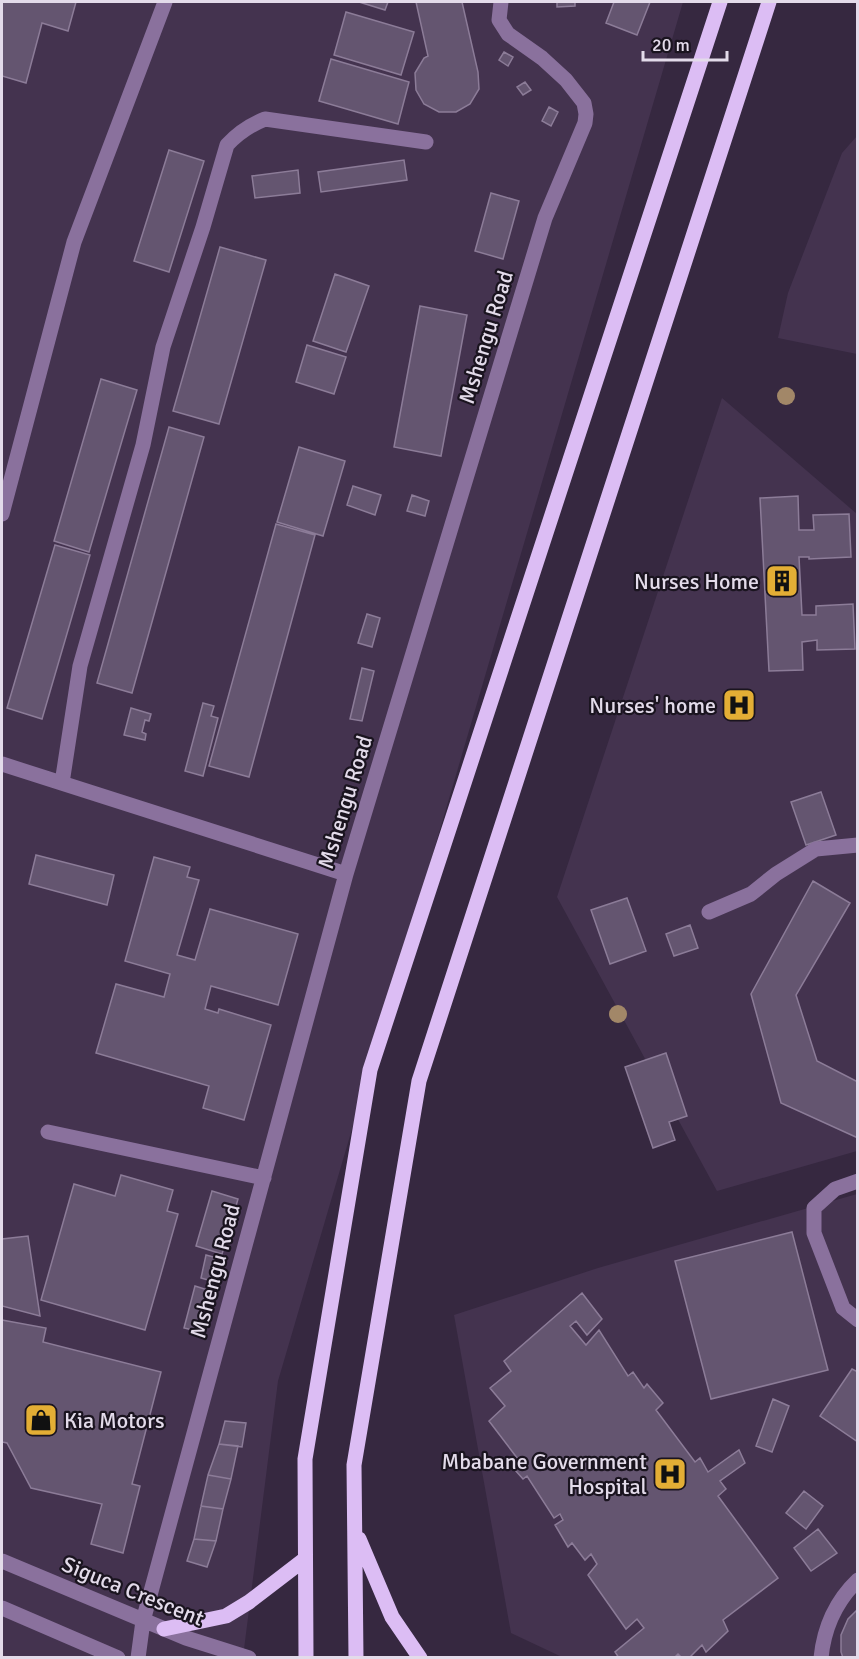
<svg xmlns="http://www.w3.org/2000/svg" width="859" height="1659" viewBox="0 0 859 1659" font-family="Signika,sans-serif">
  <style>
    .built { fill: #44334f }
    .building { fill: #645570; stroke: #8c7c98; stroke-width: 1.5 }
    .lines { fill: none; stroke-linecap: round; stroke-linejoin: round }
    .minor { stroke: #8a719d; stroke-width: 15 }
    .major { stroke: #dcbdf4; stroke-width: 15 }
    .tree { fill: #a28768 }
    .labels { text-anchor: middle; dominant-baseline: central; stroke-width: 4.5; stroke-linejoin: round; paint-order: stroke }
    .street-label { font-size: 22px; fill: #e3dbea; stroke: #1a141f }
    .poi-label { font-size: 22px; fill: #e3dbea; stroke: #1a141f; text-anchor: end }
  </style>
  <rect width="100%" height="100%" fill="#362840"/>
  <path class="built" d="M2 2H683L278 1381 243 1657 2 1658Z
    M857 136V354L778 338 788 293 842 153Z
    M722 398 857 514V1151L717 1191 557 897Z
    M857 1194V1657H562L511 1633 454 1315 598 1268Z"/>
  <path class="building" d="M2 2H76L68 31 42 23 26 83 2 76Z
    M359 2H388L385 10Z
    M416 2H462L478 72 479 89 470 104 456 112H439L424 104 416 90 415 73 424 58 428 56Z
    M557 2H575V6L557 7Z
    M614 2H650L637 35 606 23Z
    M346 12 414 32 401 75 334 55Z
    M504 52 513 57 508 66 499 60Z
    M331 59 409 82 398 124 319 101Z
    M525 82 531 90 523 95 517 87Z
    M549 107 558 112 551 126 542 121Z
    M169 150 204 161 169 272 134 261Z
    M404 160 407 180 321 192 318 172Z
    M298 170 300 193 255 198 252 176Z
    M491 193 519 201 503 259 475 251Z
    M220 247 266 260 219 424 173 411Z
    M335 274 369 286 346 352 313 341Z
    M420 306 467 315 441 456 394 447Z
    M307 345 346 357 334 394 296 382Z
    M101 379 137 390 89 552 54 541Z
    M169 427 204 437 132 693 97 683Z
    M299 447 345 461 323 536 277 522Z
    M353 486 381 495 375 515 347 505Z
    M412 495 429 501 425 516 407 511Z
    M798 496 799 530H814L813 515 849 514 851 557 809 559V557H799L802 615H816V606L853 604 855 649 817 650V640L802 642 803 670 769 671 760 498Z
    M276 524 315 535 249 777 209 766Z
    M55 545 90 555 42 719 7 708Z
    M367 614 380 618 372 647 358 643Z
    M362 668 374 671 362 721 350 719Z
    M203 703 214 706 211 716 218 718 203 776 185 771Z
    M131 708 151 714 149 721 145 720 142 732 146 734 145 740 124 735Z
    M821 792 836 835 806 845 791 802Z
    M36 855 114 875 107 905 29 884Z
    M154 857 190 867 187 877 199 880 177 955 195 960 210 909 298 934 278 1005 211 986 205 1009 218 1013 219 1009 271 1025 244 1120 203 1108 209 1086 96 1053 116 984 164 997 170 974 125 961Z
    M813 881 850 903 796 995 817 1061 858 1082V1138L781 1103 751 994Z
    M627 898 646 951 610 964 591 910Z
    M690 925 698 948 674 956 666 934Z
    M666 1053 687 1116 669 1122 675 1140 653 1148 625 1067Z
    M121 1175 173 1190 167 1211 178 1214 145 1330 41 1300 74 1184 115 1196Z
    M212 1191 238 1199 222 1254 196 1246Z
    M792 1232 828 1370 711 1399 675 1261Z
    M28 1236 40 1316 2 1306V1239Z
    M206 1255 221 1259 215 1282 201 1278Z
    M195 1286 211 1291 201 1332 184 1328Z
    M582 1293 602 1319 587 1335 576 1321 570 1326 586 1345 599 1330 628 1376 633 1372 644 1388 647 1384 663 1403 656 1410 695 1462 700 1458 708 1472 739 1450 745 1463 720 1481 726 1489 718 1496 778 1578 723 1620 728 1631 706 1652 702 1645 689 1658H682L678 1654 674 1658H619L615 1652 644 1628 637 1619 626 1629 588 1575 597 1564 591 1554 585 1560 572 1543 568 1547 555 1525 563 1520 560 1514 554 1518 527 1476 523 1479 515 1470 521 1463 489 1421 505 1406 490 1388 511 1371 504 1361Z
    M2 1320 46 1328 43 1342 161 1372 132 1484 140 1486 123 1553 91 1544 102 1504 31 1488 7 1443 2 1442Z
    M852 1369 858 1372V1442L820 1416Z
    M773 1399 789 1406 772 1452 756 1446Z
    M225 1421 246 1423 242 1447 219 1444Z
    M219 1444 238 1446 231 1479 208 1475Z
    M208 1475 231 1479 223 1509 201 1506Z
    M804 1491 823 1506 806 1529 786 1513Z
    M201 1506 223 1509 216 1541 194 1539Z
    M818 1529 837 1553 811 1571 794 1548Z
    M194 1539 216 1541 207 1567 187 1561Z
    M858 1609V1658H843L841 1652V1635L848 1619Z"/>
  <g class="lines">
    <path class="minor" d="M2 514 74 242 165 2
      M2 764 346 874
      M62 783 80 666 143 445 163 347 203 227 227 145C238 133 250 125 265 119L426 142
      M709 912 751 894 776 874 816 849 858 845
      M48 1132 264 1178
      M858 1181 835 1189 814 1208V1233L843 1308 858 1320
      M2 1561 186 1638 249 1658
      M2 1608 118 1658
      M138 1658 143 1621 346 874 545 218 585 123 586 114 584 103 566 80 542 58 508 34 499 20 501 2
      M821 1658C824 1628 836 1601 858 1580"/>
    <path class="major" d="M359 1539 392 1617 420 1658
      M164 1629 226 1616 249 1602 305 1559
      M306 1658 305 1459 370 1070 720 2
      M356 1658 354 1465 419 1081 769 2"/>
  </g>
  <g class="tree">
    <circle cx="786" cy="396" r="9"/>
    <circle cx="618" cy="1014" r="9"/>
  </g>
  <defs>
    <g id="building-square" transform="scale(1.725)"><rect x="-9" y="-9" width="18" height="18" rx="4" fill="#e3ae35" stroke="#1a141f"/><path d="M-4-6H4V6H1V3H-1V6H-4ZM-2.5-4.3h1.7v1.8h-1.7ZM.8-4.3h1.7v1.8H.8ZM-2.5-1h1.7V.8h-1.7ZM.8-1h1.7V.8H.8Z" fill="#111"/></g>
    <g id="hospital-square" transform="scale(1.725)"><rect x="-9" y="-9" width="18" height="18" rx="4" fill="#e3ae35" stroke="#1a141f"/><path d="M-5-5h3v3.5h4V-5h3V5h-3V1.5h-4V5h-3Z" fill="#111"/></g>
    <g id="shop-square" transform="scale(1.725)"><rect x="-9" y="-9" width="18" height="18" rx="4" fill="#e3ae35" stroke="#1a141f"/><path d="M-5-2.5h2.3a2.7 3.5 0 0 1 5.4 0H5L5.5 6h-11ZM-1.5-2.5h3a1.5 2.3 0 0 0-3 0Z" fill="#111"/></g>
  </defs>
  <g fill-rule="evenodd">
    <use href="#building-square" x="782" y="581"/>
    <use href="#hospital-square" x="739" y="705"/>
    <use href="#shop-square" x="41" y="1420"/>
    <use href="#hospital-square" x="670" y="1474"/>
  </g>
  <g class="labels">
    <g class="street-label">
      <text transform="translate(486 337) rotate(-73)">Mshengu Road</text>
      <text transform="translate(345 802) rotate(-73)">Mshengu Road</text>
      <text transform="translate(215 1271) rotate(-75)">Mshengu Road</text>
      <text transform="translate(133 1591) rotate(22)">Siguca Crescent</text>
    </g>
    <g class="poi-label">
      <text x="759" y="581">Nurses Home</text>
      <text x="716" y="705">Nurses' home</text>
      <text x="64" y="1420" text-anchor="start">Kia Motors</text>
      <text x="647" y="1461">Mbabane Government<tspan x="647" dy="25">Hospital</tspan></text>
    </g>
  </g>
  <rect width="859" height="1659" fill="none" stroke="#e3dbea" stroke-width="6"/>
  <path d="M643 51v9h84v-9" fill="none" stroke="#e3dbea" stroke-width="3"/>
  <text x="652" y="51" font-size="18" fill="#e3dbea" stroke="#1a141f" stroke-width="4.5" paint-order="stroke">20 m</text>
</svg>
